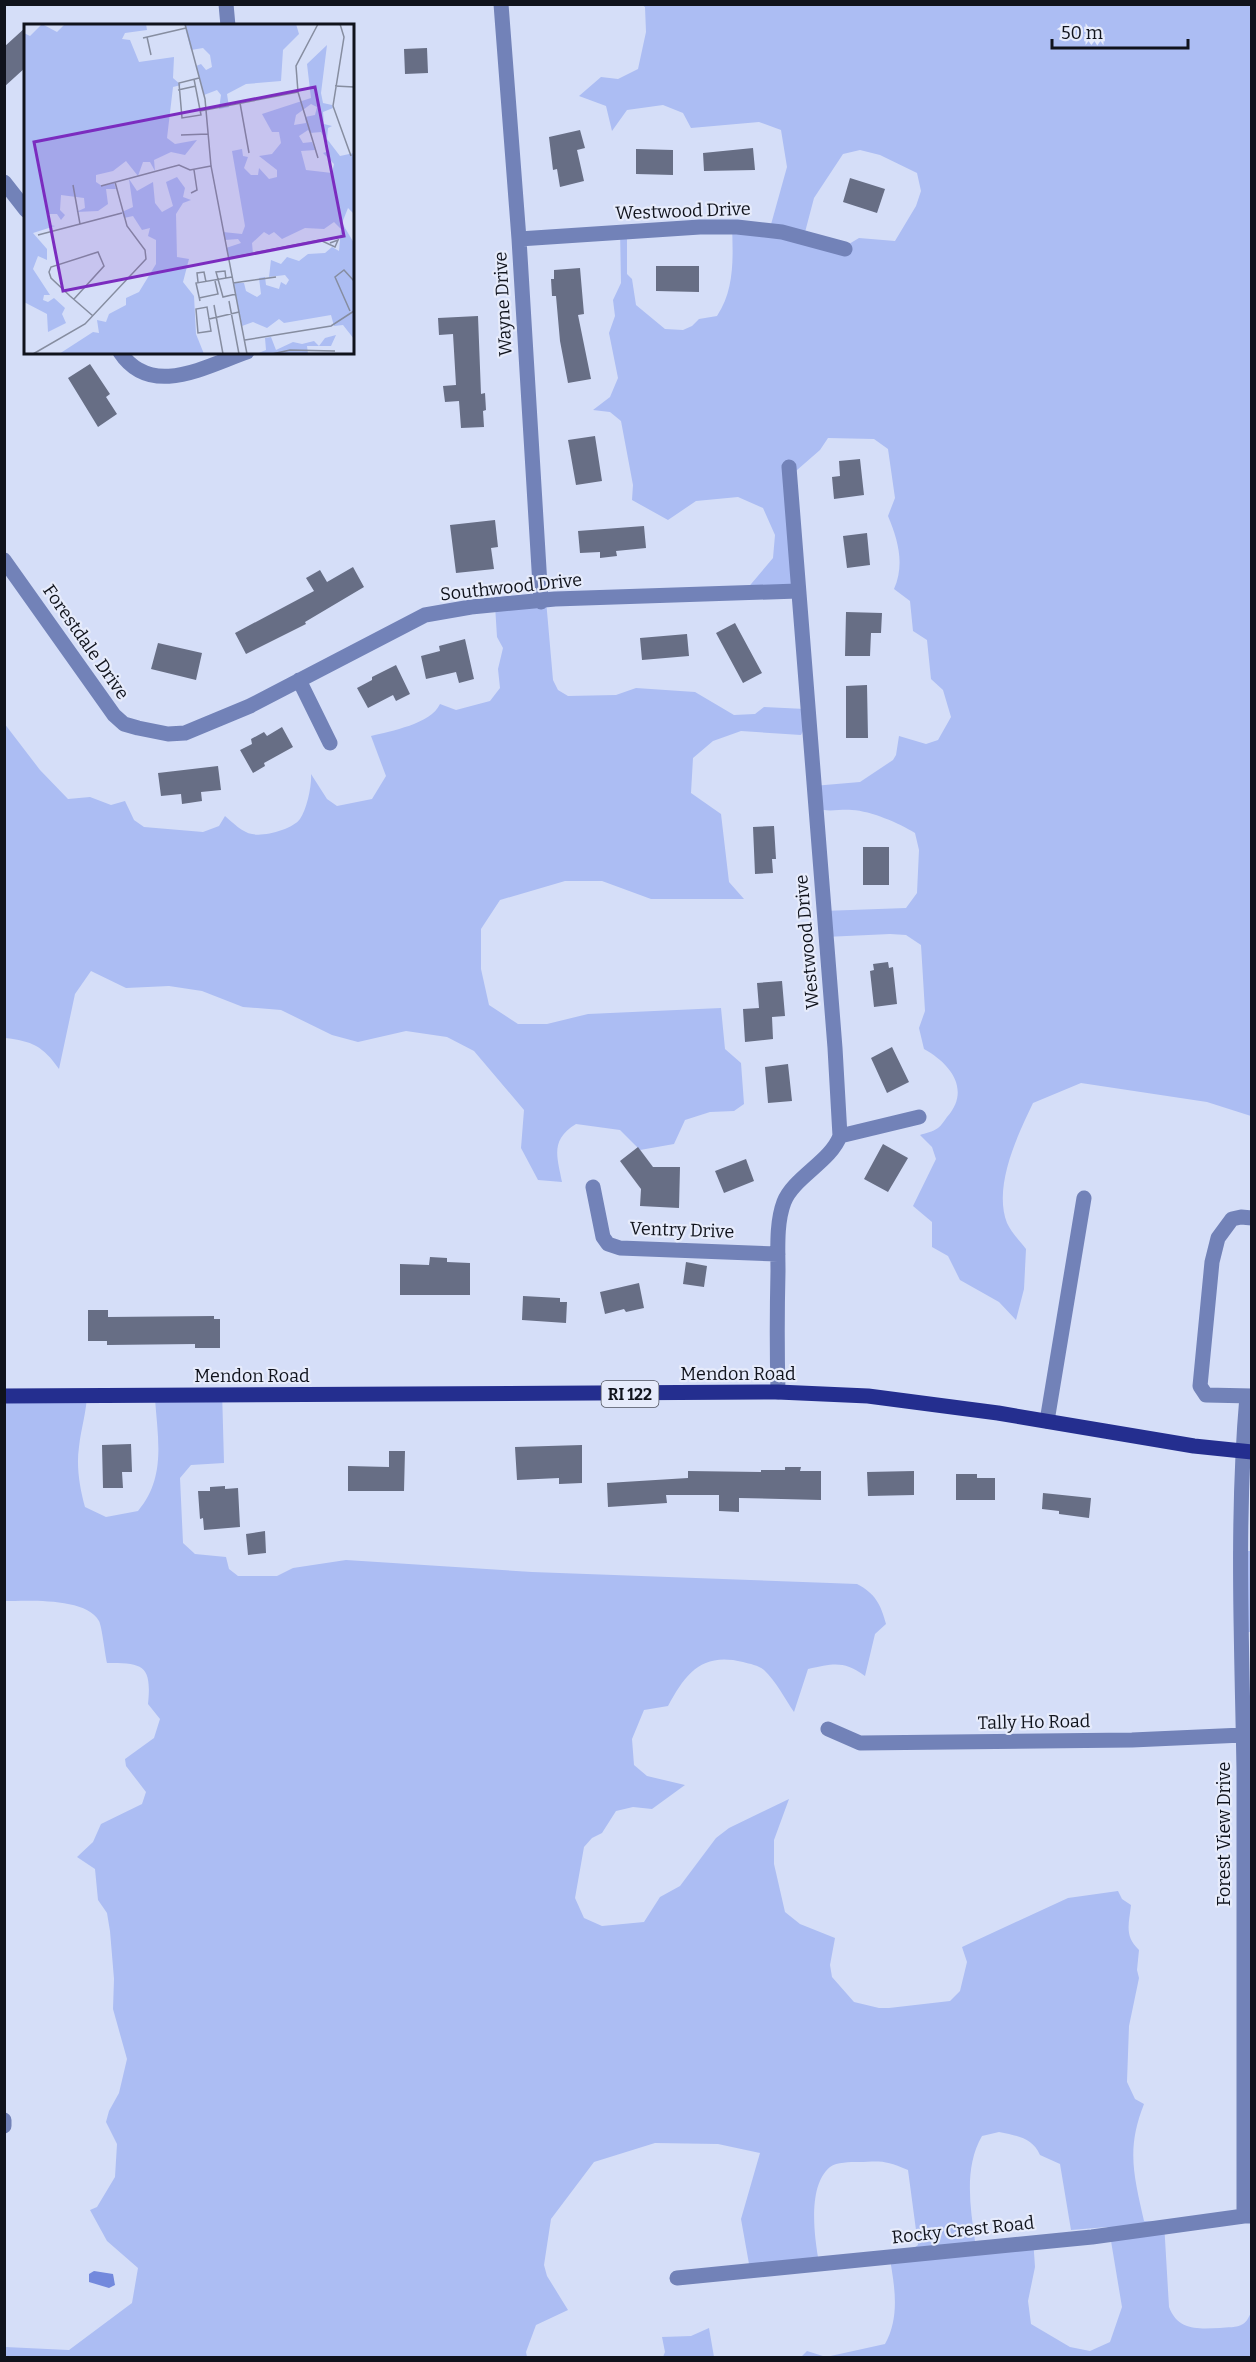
<svg xmlns="http://www.w3.org/2000/svg" width="1256" height="2362" viewBox="0 0 1256 2362" font-family="Bitter,serif">
  <style>
    .green { fill: #acbdf3; fill-rule: evenodd }
    .water { fill: #7389dd }
    .building { fill: #676e85 }
    .lines { fill: none; stroke-linecap: round; stroke-linejoin: round }
    .minor { stroke: #7282b8; stroke-width: 15 }
    .major { stroke: #242e8f; stroke-width: 15 }
    .labels { text-anchor: middle; dominant-baseline: central; stroke-width: 4.5; stroke-linejoin: round; paint-order: stroke }
    .shield { fill: #e6ebfb; stroke: #50545f; stroke-width: 1.5 }
    .shield-label { font-size: 16px; font-weight: bold; fill: #10131c }
    .street-label { font-size: 18px; fill: #10131c; stroke: #e6ebfb }
    .inset-road { fill: none; stroke: #868da0; stroke-width: 1.5 }
    .view { fill: #7b2cbf; fill-opacity: 0.15; stroke: #7b2cbf; stroke-width: 3 }
    .inset-edge { fill: none; stroke: #10131c; stroke-width: 3 }
  </style>
  <rect width="100%" height="100%" fill="#d5def8"/>
  <path class="green" d="M642 5H1251V1116L1207 1102 1081 1083 1033 1103C1017 1136 993 1187 1007 1223 1011 1232 1020 1241 1026 1249L1024 1289 1016 1320 999 1302 960 1280 948 1256 932 1247V1222L913 1206 936 1159 932 1147 920 1135C925 1133 933 1132 938 1128 941 1126 944 1121 947 1117 971 1090 951 1064 924 1049L919 1028 925 1011 921 945 906 935 890 934 825 937 823 911 906 908 917 893 919 850 915 833C899 823 871 811 852 810 837 809 827 813 814 807L813 786 860 782 893 760 896 755 899 736 926 744 938 740 951 717 943 690 931 679 927 640 913 631 910 601 894 589C905 564 898 540 888 516L895 498 888 449 874 439 828 438 820 450 789 477 796 586 746 590 773 558 775 535 763 508 738 497 696 501 668 520 632 500 633 485 621 421 610 412 593 410 610 397 618 378 609 333 615 316 613 300 621 283 620 229 627 231V274L632 279 636 305 665 329 683 330 692 326 699 319 717 316C735 289 733 257 732 225L770 228 787 167 781 130 759 122 691 128 683 113 663 105 627 110 612 131 606 106 579 96 601 77 618 79 638 69 646 32 645 7ZM860 150 880 155 917 173 921 191 916 206 895 241 859 238 844 247 804 236 814 198 843 154Z
    M546 600 553 680 558 690 568 696 616 695 636 688 695 692 734 715 755 714 764 707 805 709 807 723 801 735 741 731 713 741 693 758 691 793 721 814 729 882 744 899H651L602 881H565L500 900 481 929V969L489 1005 518 1024H547L588 1014 721 1008 725 1049 741 1063 744 1104 734 1111 710 1112 685 1120 674 1144 640 1150 620 1130 576 1124C550 1140 557 1156 562 1182L538 1180 521 1148 524 1110 474 1051 447 1037 406 1031 358 1042 332 1035 281 1010 243 1007 202 991 169 986 126 988 91 971 75 994 59 1069C43 1046 32 1041 5 1038L4 723 40 770 68 799 90 797 111 805 125 801 134 820 144 827 203 832 219 826 225 816C232 822 243 833 252 834 264 837 293 829 300 819 307 809 312 785 311 774L327 799 337 806 372 799 386 776 371 736C391 731 431 724 440 704L456 710 490 701 500 688 498 669 503 648 497 637 495 605Z
    M5 1390 87 1392C87 1411 81 1428 79 1447 76 1467 80 1489 85 1507L106 1517 138 1511C166 1478 158 1440 155 1399L222 1390 224 1463 191 1465 180 1478 183 1543 195 1554 226 1557 229 1569 238 1576H277L293 1568 346 1560 532 1572 857 1584C875 1593 881 1605 886 1624L875 1634 865 1676C843 1660 833 1664 808 1669L794 1712C785 1699 776 1681 764 1670 758 1665 750 1664 743 1662 702 1652 686 1673 668 1706L644 1710 632 1739 634 1765 647 1776 685 1785 652 1809 633 1807 616 1811 602 1833 592 1838 584 1847 575 1898 584 1918 602 1926 644 1922 660 1897 680 1886 716 1838 729 1828 789 1799 774 1840V1864L785 1912 800 1924 835 1938 830 1965 832 1977 854 2002 879 2008H889L950 2001 960 1991 967 1962 962 1947 1068 1898 1118 1891 1122 1899 1131 1905C1129 1924 1124 1936 1139 1950L1137 1970 1139 1978 1129 2026 1127 2082 1135 2099 1144 2104C1126 2149 1134 2176 1144 2221L1164 2222 1169 2307C1178 2331 1199 2329 1220 2328 1227 2327 1237 2328 1243 2324 1247 2322 1249 2316 1251 2313V2357H801L807 2351 826 2357 885 2344C901 2315 894 2284 889 2253L914 2248 918 2245 908 2170C885 2160 882 2161 858 2162 850 2162 837 2162 830 2167 808 2185 814 2233 818 2257L749 2264 741 2219 760 2153 718 2144 655 2143 594 2162 551 2219 544 2265 547 2276 568 2310 536 2325 526 2352 527 2357H5V2347L69 2350 132 2303 138 2268 107 2241 90 2210 97 2207 115 2177 117 2144 106 2122 109 2111 119 2093 127 2059 113 2009 114 1979 110 1931 107 1913 98 1900 95 1869 77 1857 93 1842 101 1824 142 1804 146 1792 126 1766 125 1759 154 1738 160 1719 148 1704C152 1665 143 1663 107 1663 105 1654 102 1627 99 1621 86 1597 27 1601 5 1601ZM999 2132C1017 2136 1032 2137 1040 2155L1060 2164 1071 2230 1107 2227 1109 2229 1122 2307 1110 2342 1090 2351 1070 2347 1031 2324 1028 2301 1035 2267 1033 2238 975 2241C970 2206 964 2167 982 2136Z
    M1233 1551H1251V1632H1234Z
    M709 2328 714 2357H663L665 2352 662 2337 691 2336Z"/>
  <path class="water" d="M94 2271 113 2274 115 2285 109 2288 89 2282V2274Z"/>
  <path class="building" d="M26 27V67L4 87V47Z
    M427 48 428 73 405 74 404 49Z
    M580 130 585 148 577 150 584 181 560 187 557 169 553 170 549 137Z
    M753 148 755 170 704 171 703 153Z
    M636 149 673 150V175L636 174Z
    M850 178 885 189 877 213 843 202Z
    M656 266H699V292L656 291Z
    M580 268 584 314 578 315 591 379 568 383 560 341 556 296H552L551 279H554V270Z
    M478 316 481 394 485 393 486 410 483 411 484 427 461 428 459 401 445 402 443 386 456 385 453 334 439 335 438 318Z
    M90 364 110 394 106 397 117 414 98 427 68 378Z
    M595 436 602 481 576 485 568 440Z
    M860 459 864 495 834 499 832 477 840 476 839 461Z
    M495 520 498 547 491 548 494 569 456 573 450 525Z
    M644 526 646 548 616 551 617 556 600 558V552L580 553 578 531Z
    M867 533 870 565 847 568 843 536Z
    M353 567 364 587 305 622 306 624 246 654 235 633 314 591 306 578 320 570 327 582Z
    M846 612 882 613 881 633H871L870 656H845Z
    M735 623 762 673 743 683 716 633Z
    M687 634 689 656 642 660 640 638Z
    M465 639 474 679 459 683 456 672 426 679 421 656 440 651 439 646Z
    M158 643 202 653 196 680 151 669Z
    M396 665 410 694 396 701 393 695 368 708 357 688 372 680V677Z
    M867 685 868 738H846V686Z
    M282 727 293 747 264 763 265 766 253 773 240 750 252 744 251 739 264 732 267 736Z
    M218 766 221 790 201 792 202 801 182 804 181 794 161 796 158 773Z
    M774 826 776 859H772L773 873 755 874 753 827Z
    M863 847H889V885H863Z
    M888 962 889 968 893 967 897 1004 874 1007 870 971 874 970 873 964Z
    M782 981 785 1016 772 1017 773 1039 745 1042 743 1009 759 1008 757 983Z
    M892 1047 909 1082 887 1093 871 1058Z
    M788 1064 792 1101 768 1103 765 1067Z
    M883 1144 908 1158 888 1192 864 1179Z
    M638 1147 653 1167H680L679 1208 640 1206 641 1189 620 1161Z
    M746 1159 754 1181 724 1193 715 1171Z
    M430 1257 447 1258V1262L470 1263V1295H400V1264L429 1265Z
    M686 1262 707 1266 704 1287 683 1284Z
    M639 1283 644 1308 626 1312 624 1309 605 1314 600 1292Z
    M523 1296 560 1298V1302H567L566 1323 522 1320Z
    M88 1310H108V1317L214 1316V1319H220V1348H195V1344L107 1345V1341H88Z
    M131 1444 132 1472H122L123 1488H103L102 1445Z
    M582 1445V1483L559 1484V1478L517 1480 515 1447Z
    M389 1451H405L404 1491H348V1466L389 1467Z
    M785 1467H801L800 1471H821V1500L739 1498V1512L719 1511V1495H666L667 1503 608 1507 607 1483 688 1478V1471L761 1472V1470H785Z
    M914 1471V1495L868 1496 867 1472Z
    M956 1474H977V1478H995V1500H956Z
    M225 1486V1489L238 1488 240 1527 204 1530 203 1518 200 1519 198 1491H210V1487Z
    M1043 1493 1091 1498 1089 1518 1059 1514V1511L1042 1509Z
    M265 1531 266 1553 248 1555 246 1534Z"/>
  <g class="lines">
    <path class="minor" d="M226 4 228 26
      M501 4 519 239 541 602
      M4 182 26 210
      M519 239 700 227H737L782 232 845 249
      M120 352C151 399 206 366 247 352
      M4 560 114 715 124 724 138 728 168 734 185 733 250 706 425 615 471 607 555 599 798 591
      M299 680 330 743
      M840 1136 919 1117
      M593 1187 603 1237 608 1244 620 1248 778 1254
      M1252 1218 1241 1217 1232 1219 1218 1238 1212 1262 1200 1386 1206 1395 1252 1396
      M778 1392C777 1352 777 1312 778 1271 778 1250 776 1223 784 1202 793 1178 831 1161 840 1136L835 1048 789 467
      M1047 1421 1084 1198
      M828 1729 860 1743 1132 1740 1243 1735
      M4 2120V2126
      M1244 2216C1243 2068 1245 1919 1244 1771 1242 1646 1236 1521 1247 1396
      M677 2278 1092 2237 1244 2216H1252"/>
    <path class="major" d="M4 1396 778 1392 868 1396 998 1413 1194 1446 1252 1452"/>
  </g>
  <g class="labels">
    <rect class="shield" x="601.5" y="1381" width="57" height="26" rx="4.5"/>
    <g class="shield-label">
      <text x="630" y="1394">RI 122</text>
    </g>
    <g class="street-label">
      <text transform="translate(683 211) rotate(-2)">Westwood Drive</text>
      <text transform="translate(503 304) rotate(-93)">Wayne Drive</text>
      <text transform="translate(511 587) rotate(-6)">Southwood Drive</text>
      <text transform="translate(86 642) rotate(55)">Forestdale Drive</text>
      <text transform="translate(807 942) rotate(-95)">Westwood Drive</text>
      <text transform="translate(682 1230) rotate(2)">Ventry Drive</text>
      <text x="738" y="1374">Mendon Road</text>
      <text x="252" y="1376">Mendon Road</text>
      <text transform="translate(1034 1722) rotate(-1)">Tally Ho Road</text>
      <text transform="translate(1224 1834) rotate(-90)">Forest View Drive</text>
      <text transform="translate(963 2230) rotate(-6)">Rocky Crest Road</text>
    </g>
  </g>
  <g transform="translate(24 24)">
    <rect width="330" height="330" fill="#d5def8"/>
    <path d="M18 0 33 8 41 0H122L123 6 101 9 98 15 106 16 115 38 150 33 149 54 157 61 149 63 143 114 151 120 173 116 161 131 147 128 130 136 131 147 126 138H119L114 152 102 137 89 147 72 151V158L78 162 90 159 92 165H82L84 180 74 187 52 188 61 184 60 174 37 171 36 186 41 191 37 196 33 190H25L26 201 31 202 9 209 23 225V236L14 232 9 245 26 271H20L19 276 24 278 30 274 41 284 38 290 42 299 24 308 23 290 0 278V9L6 12ZM160 0H272L275 10 259 26 257 57 222 60 203 70 205 83 195 85 197 71 193 66 180 71 172 42 177 40 182 46 188 43 186 31 179 24 167 26ZM303 21 297 69 299 79 308 81 309 84 299 88 300 100 308 102 304 104 303 115 316 132 330 129V190L324 184 318 199 330 219V315L319 301 310 302 307 291 260 299 255 295 243 304 229 298 218 302 209 259H220L222 267 233 273 237 270 235 254 241 253 242 261 255 265 257 258 262 261 265 256 261 251 245 253 247 236 257 240 263 233 275 237 284 230 301 229 308 223 315 227 317 205 310 198 300 205 281 204 258 215 250 208 245 211 240 208 228 219 229 230 205 235 202 224 217 219 214 215 201 216 199 208 218 210 221 202 208 127 218 125 219 132 224 133 220 144 227 151H234L235 144 245 155 253 153V146L235 132 248 130 257 119 255 108H248L238 90 287 74 283 40ZM287 80 293 83 291 91 281 93 282 99 270 101 272 91ZM284 106 286 109 297 108 304 120 305 127 299 129 310 140 308 149 282 146 277 127 291 126 288 118 279 119 275 112ZM153 153 161 164 159 173 167 176 159 179 152 190 153 233 165 235 159 258 170 272 172 310 180 330H35L69 308 75 309 73 296 82 298 85 290 102 281V274L115 268 132 240V216L124 212 126 204 118 206 109 192 100 194 98 188 109 183 105 155 113 167 129 158 131 179 138 188 149 182 142 158ZM312 311 307 322H283L284 330H232L242 326 241 314 247 313 252 326 269 318 278 320 290 317 295 322 301 314Z" fill="#acbdf3" fill-rule="evenodd"/>
    <path class="inset-road" d="M161 0 181 75 187 142 223 330M294 0 272 42 274 68 294 134M316 0 320 13 309 82 327 132M123 13 127 31M119 14 162 4M170 55 177 91 158 94 155 59 175 54M311 62 330 63M154 66 172 62M216 79 225 129M176 87 274 68M157 111 184 110M49 161 56 200M77 162 155 141 166 146 187 142M167 169 173 166 170 146M14 211 98 189M205 234 296 216 311 223 314 216 306 219M202 255 201 247 192 248 199 273 212 270M174 258 173 249 180 248 182 258M209 259 252 253M175 274 194 270 191 257M50 275 80 242 74 228 27 243 25 248 27 254 46 272 69 292M176 277 172 259 208 253M205 277 215 330M190 281 199 330M326 287 311 253 320 246 330 257M185 295 187 307 174 309 172 285 183 283 185 295 215 288M221 316 307 302 330 287M9 330 61 300 122 235 121 226 103 202 91 158M248 330 266 326 311 327"/>
    <path class="view" d="M291 63 320 212 39 267 10 118Z"/>
    <rect width="330" height="330" class="inset-edge"/>
  </g>
  <rect width="1256" height="2362" fill="none" stroke="#10131c" stroke-width="12"/>
  <path d="M1052 39v9h136v-9" fill="none" stroke="#10131c" stroke-width="3"/>
  <text x="1061" y="39" font-size="18" fill="#10131c" stroke="#e6ebfb" stroke-width="4.5" paint-order="stroke">50 m</text>
</svg>
